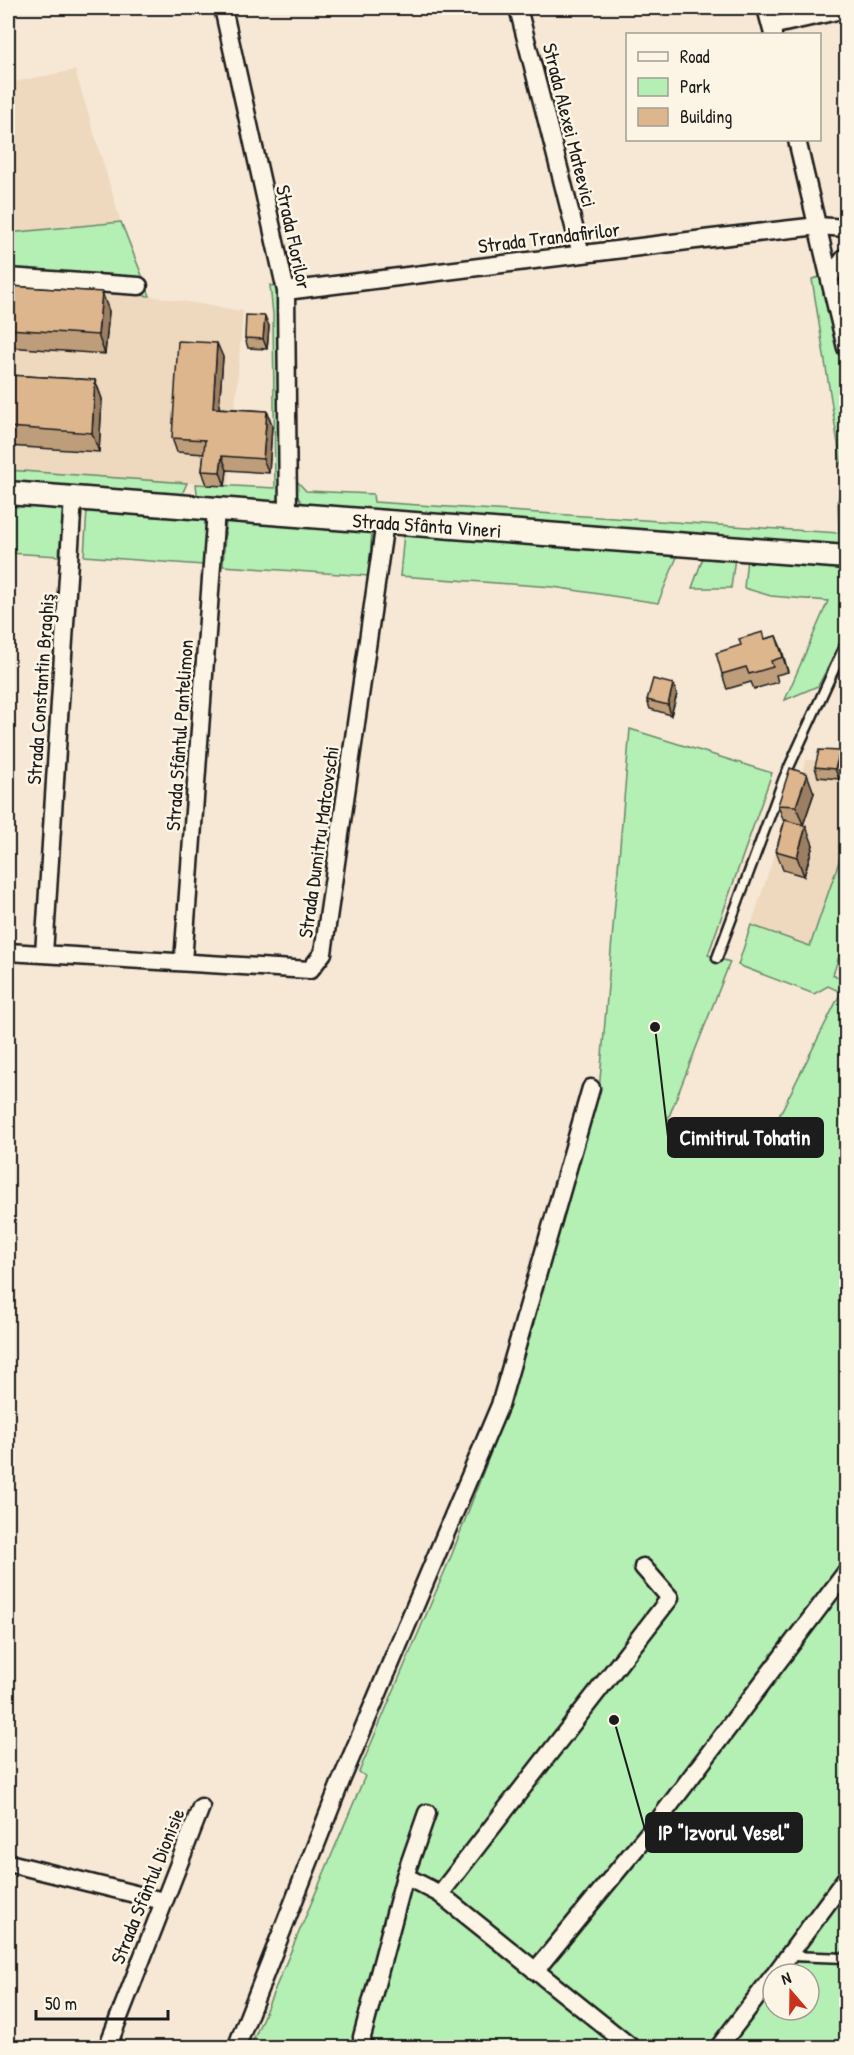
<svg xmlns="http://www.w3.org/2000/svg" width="854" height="2055" viewBox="0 0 854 2055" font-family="'Patrick Hand',sans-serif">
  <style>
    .built { fill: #eed9bf }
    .green { fill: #b4efb4; stroke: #688668; stroke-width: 1.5; fill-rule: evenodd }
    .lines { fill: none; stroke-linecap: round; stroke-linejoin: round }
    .lane-casing { stroke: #1c1c1c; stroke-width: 13 }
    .street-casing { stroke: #1c1c1c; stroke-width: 21 }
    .secondary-casing { stroke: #1c1c1c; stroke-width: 27 }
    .lane { stroke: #fcf5e5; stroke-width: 8 }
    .street { stroke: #fcf5e5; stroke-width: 16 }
    .secondary { stroke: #fcf5e5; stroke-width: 22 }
    .wall { fill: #be9d7a; stroke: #1c1c1c; stroke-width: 1.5 }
    .shaded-wall { fill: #9b7f63; stroke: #1c1c1c; stroke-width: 1.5 }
    .building { fill: #ddb68e; stroke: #1c1c1c; stroke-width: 1.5 }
    .labels { text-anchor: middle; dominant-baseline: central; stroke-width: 5; stroke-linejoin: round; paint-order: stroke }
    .street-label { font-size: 20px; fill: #1c1c1c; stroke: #fcf5e5 }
    .leader { fill: none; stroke: #1c1c1c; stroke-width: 2 }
    .callout-dot { fill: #1c1c1c; stroke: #fcf5e5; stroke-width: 2 }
    .callout { fill: #1c1c1c; stroke: #1c1c1c; stroke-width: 2 }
    .callout-label { font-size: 21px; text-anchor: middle; font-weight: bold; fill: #fff }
  </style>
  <rect width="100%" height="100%" fill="#f6e8d4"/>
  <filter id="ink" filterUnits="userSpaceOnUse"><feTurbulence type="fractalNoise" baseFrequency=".0167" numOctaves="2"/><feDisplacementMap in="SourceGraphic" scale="12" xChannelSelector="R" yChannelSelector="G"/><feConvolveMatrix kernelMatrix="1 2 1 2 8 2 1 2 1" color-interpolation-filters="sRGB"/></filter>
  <g filter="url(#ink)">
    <path class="built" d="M75 70 121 222 8 233V83Z
      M8 286 150 296 243 311 229 486 8 470Z
      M806 760 846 761V841L810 946 751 925Z"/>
    <path class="green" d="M121 222 150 296 8 286V233Z
      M824 276 846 377V551L307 509 296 495 297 481 306 491 373 494 374 502 839 533 838 500 844 482 812 279Z
      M270 285 276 287 281 312 282 489 278 499 271 505 198 501 196 484 275 488 273 314Z
      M8 470 187 483 180 499 8 487Z
      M8 505 63 507 59 556 8 553Z
      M87 510 206 519 203 565 84 556Z
      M226 521 372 531 369 576 223 566Z
      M404 533 679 552 658 603 553 587 400 576Z
      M704 555 735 557 731 588H692Z
      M747 558 846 565V633L818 686 785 700 828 601 771 596 744 588Z
      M630 729 772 773 708 955 730 962 668 1119 760 1154 841 992 828 986 814 994 738 965 751 925 810 946 846 841V935L833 975 846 981V2047L250 2048 365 1776 359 1772 452 1554 501 1425 599 1091ZM773 1974H809V2010H773Z"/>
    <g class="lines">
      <g class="lane-casing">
        <path id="lane" d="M717 958 784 778 846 643
          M790 1956 846 1958"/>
      </g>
      <g class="street-casing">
        <path id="street" d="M223 8 286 291 288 516
          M518 8 581 254
          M766 8 773 34
          M771 26 846 9
          M797 140 846 348
          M8 277 139 286
          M830 277 846 256
          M286 291 712 238 818 226 846 228
          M8 952 310 970 323 953 385 522
          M44 954 73 498
          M183 962 216 510
          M13 1864 163 1901
          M405 1876 440 1894 632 2048
          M440 1894 670 1598 643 1567
          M535 1971 651 1830 846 1572
          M775 1974 846 1878
          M107 2048 201 1807
          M236 2048 341 1781 500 1405 591 1088
          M363 2048 362 2037 405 1876 427 1813
          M718 2048 773 1976"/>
      </g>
      <g class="secondary-casing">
        <path id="secondary" d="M8 493 846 557"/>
      </g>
      <use href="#lane" class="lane"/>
      <use href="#street" class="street"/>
      <use href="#secondary" class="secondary"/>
    </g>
    <path class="wall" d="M8 286 109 311 105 354 8 347Z
      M269 326 267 349 248 348 245 338Z
      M223 357 219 408 267 411 272 425 269 473 227 470 225 486 207 485 202 471 204 454 177 452 172 438Z
      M8 375 95 380 102 399 99 452 8 446Z
      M776 636 788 672 776 675 778 682 754 689 751 682 727 689 722 674 765 639Z
      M673 684 677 694 671 715 650 709 647 700Z
      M844 761 839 779 818 777 815 767Z
      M814 793 803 825 800 824 813 845 804 876 783 870 776 851 784 822 778 805Z"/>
    <path class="shaded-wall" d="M102 292 109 311 105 354 98 335Z
      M265 316 269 326 267 349 263 339Z
      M217 343 223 357 218 422 213 408Z
      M95 380 102 399 99 452 92 433Z
      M267 411 272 425 269 473 263 459Z
      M222 456 227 470 225 486 220 472Z
      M776 636 782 650 788 672Z
      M673 684 677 694 671 715 668 705Z
      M840 751 844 761 839 779 835 769Z
      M807 774 814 793 803 825 796 806Z
      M806 826 813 845 804 876 797 857Z"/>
    <path class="building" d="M8 286 102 292 98 335 8 329Z
      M246 315 265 316 263 339 245 338Z
      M178 341 217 343 213 408 267 411 263 459 222 456 220 472 202 471 205 440 172 438Z
      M8 375 95 380 92 433 8 427Z
      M763 632 765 639 776 636 783 657 771 661 773 667 749 674 746 667 722 674 716 653 741 645 739 639Z
      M653 679 673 684 668 705 647 700Z
      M819 750 840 751 835 769 815 767Z
      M790 768 807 774 796 806 778 805Z
      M785 820 806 826 797 857 776 851Z"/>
  </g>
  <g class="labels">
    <g class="street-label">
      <text transform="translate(570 125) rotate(76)">Strada Alexei Mateevici</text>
      <text transform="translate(294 237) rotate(78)">Strada Florilor</text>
      <text transform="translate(549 237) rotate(-7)">Strada Trandafirilor</text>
      <text transform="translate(427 525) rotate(4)">Strada Sfânta Vineri</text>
      <text transform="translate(40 689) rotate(-86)">Strada Constantin Braghiş</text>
      <text transform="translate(179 735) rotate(-86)">Strada Sfântul Pantelimon</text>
      <text transform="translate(318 842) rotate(-82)">Strada Dumitru Matcovschi</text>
      <text transform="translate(147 1886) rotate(-68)">Strada Sfântul Dionisie</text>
    </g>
  </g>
  <path class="leader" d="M655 1027L668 1137M614 1720L646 1833"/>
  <g class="callout-dot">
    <circle cx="655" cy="1027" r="6"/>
    <circle cx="614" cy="1720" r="6"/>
  </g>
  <g class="callout">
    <rect x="668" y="1118" width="155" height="39" rx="6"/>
    <rect x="646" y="1813" width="156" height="39" rx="6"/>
  </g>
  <g class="callout-label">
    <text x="745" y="1145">Cimitirul Tohatin</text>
    <text x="724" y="1840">IP "Izvorul Vesel"</text>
  </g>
  <rect width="854" height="2055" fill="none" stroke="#fcf5e5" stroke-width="30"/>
  <rect x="15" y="15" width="824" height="2025" fill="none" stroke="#1c1c1c" stroke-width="2" filter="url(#ink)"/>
  <rect x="626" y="33" width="195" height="108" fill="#fcf5e5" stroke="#a29e95" stroke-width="1.5"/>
  <rect x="638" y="52" width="30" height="9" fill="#fcf5e5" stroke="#a29e95" stroke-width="1.5"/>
  <text x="680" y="63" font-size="18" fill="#1c1c1c">Road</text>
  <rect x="638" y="78" width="30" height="18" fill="#b4efb4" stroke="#a29e95" stroke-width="1.5"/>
  <text x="680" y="93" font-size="18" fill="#1c1c1c">Park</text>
  <rect x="638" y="108" width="30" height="18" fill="#ddb68e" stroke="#a29e95" stroke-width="1.5"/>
  <text x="680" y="123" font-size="18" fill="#1c1c1c">Building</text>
  <g transform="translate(791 1992) rotate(340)"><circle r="28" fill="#fcf5e5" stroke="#a29e95" stroke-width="1.5"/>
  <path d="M0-4.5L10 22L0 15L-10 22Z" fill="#c8321e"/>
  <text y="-9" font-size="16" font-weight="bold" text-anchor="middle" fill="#1c1c1c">N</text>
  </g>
  <path d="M36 2010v9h132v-9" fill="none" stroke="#1c1c1c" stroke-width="3"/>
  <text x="45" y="2010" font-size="18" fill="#1c1c1c" stroke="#fcf5e5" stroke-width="4.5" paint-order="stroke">50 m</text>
</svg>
